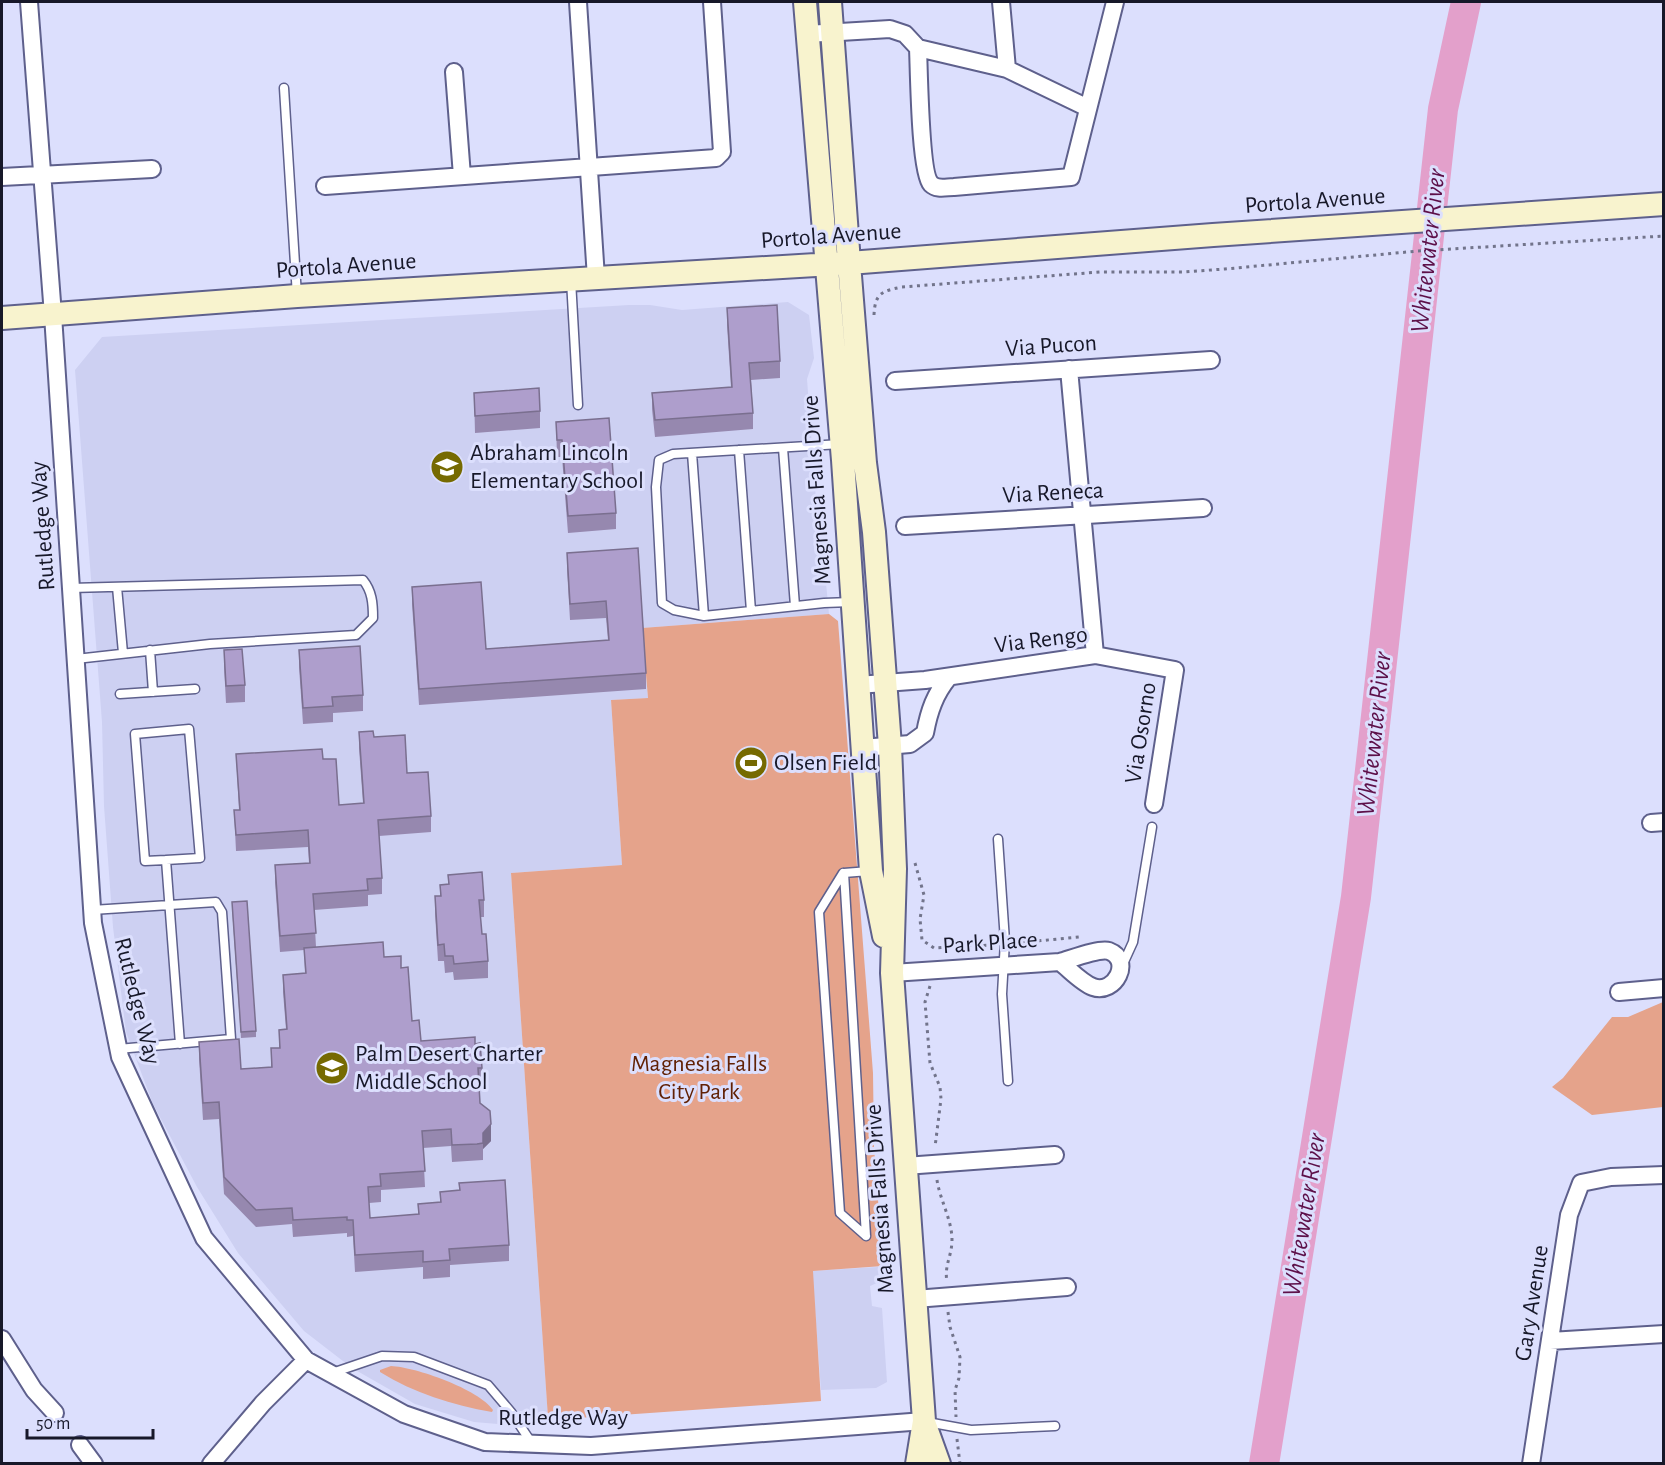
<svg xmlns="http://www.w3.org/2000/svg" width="1665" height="1465" viewBox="0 0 1665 1465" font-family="'Alegreya Sans',sans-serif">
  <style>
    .built { fill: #cdd0f2 }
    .green { fill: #e5a38b }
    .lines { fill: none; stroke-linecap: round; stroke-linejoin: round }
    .river { stroke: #e3a0cb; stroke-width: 30 }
    .lane-casing { stroke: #5e608c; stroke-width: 11 }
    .street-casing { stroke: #5e608c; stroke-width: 20 }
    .secondary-casing { stroke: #5e608c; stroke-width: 26 }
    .path { stroke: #72748b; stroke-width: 3; stroke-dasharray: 3 4.5; stroke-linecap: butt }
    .lane { stroke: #fff; stroke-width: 8 }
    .street { stroke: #fff; stroke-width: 16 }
    .secondary { stroke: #f8f3ce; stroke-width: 22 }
    .wall { fill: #9688af }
    .shaded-wall { fill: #7a6f8f }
    .building { fill: #ae9ecc; stroke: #7a6f8f; stroke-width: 1.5 }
    .labels { text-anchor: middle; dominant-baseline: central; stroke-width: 6; stroke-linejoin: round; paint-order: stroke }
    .street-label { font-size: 24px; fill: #171829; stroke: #dcdffd }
    .poi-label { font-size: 24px; fill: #171829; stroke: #dcdffd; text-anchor: start }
    .park-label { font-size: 24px; fill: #612105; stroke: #dcdffd }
    .water-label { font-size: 26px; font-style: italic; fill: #5d1049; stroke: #dcdffd }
  </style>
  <rect width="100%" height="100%" fill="#dcdffd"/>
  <path class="built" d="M788 302 809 315 814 358 807 379 820 554 826 583 829 614 642 628 648 698 611 700 622 865 511 873 548 1418 534 1427 474 1422 415 1404 352 1368 304 1331 238 1253 197 1187 153 1104 126 1032 113 927 104 806 102 722 75 370 102 337 629 305H650L682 310Z
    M878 1267 879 1282 870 1286 872 1306 882 1308 887 1382 876 1388 821 1390 812 1271Z"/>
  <path class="green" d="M829 614 838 621 873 1073 874 1147 883 1266 813 1271 821 1401 564 1419 548 1418 511 873 622 865 611 700 648 698 642 628Z
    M1663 1002V1107L1592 1115 1552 1087 1563 1078 1612 1017H1628Z
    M391 1366C415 1367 479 1389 493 1410L492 1412C452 1405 414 1393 380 1372V1370Z"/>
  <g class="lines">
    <path class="river" d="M1264 1464 1356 897 1443 109 1466 2"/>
    <g class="lane-casing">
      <path id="lane" d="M284 88 297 296
        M571 280 578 405
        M841 444 673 454 659 460 656 487 662 603 674 610 704 616 824 603 851 602
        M783 448 795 606
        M739 450 751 611
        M692 453 704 616
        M117 587 123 653
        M71 588 363 580C372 591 373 603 373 618L356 635 210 644 76 659
        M150 650 153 692
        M120 694 195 689
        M998 839 1005 941 1002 994 1008 1081
        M166 860 145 861 135 734 189 729 200 858 166 860 180 1044
        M843 873 819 912 840 1213 866 1236
        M92 910 216 902 222 912 231 1039 118 1049
        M1123 964 1133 942 1152 827
        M866 1236 844 873 869 871
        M332 1373 382 1356 414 1357 488 1385 511 1412 533 1445
        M927 1422 971 1430 1055 1426"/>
    </g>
    <g class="street-casing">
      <path id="street" d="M29 2 53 315 93 923 120 1057 204 1238 306 1360 404 1414 485 1442 591 1446 924 1421
        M578 2 596 278
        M1001 2 1007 69 1088 108
        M807 34 890 29 905 34 918 48
        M1007 69 918 48C919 70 920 173 931 184 937 190 946 187 954 187L1071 177 1115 2
        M454 72 462 176
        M2 177 152 169
        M325 186 716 158 722 152 712 2
        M1069 369 1095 655
        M895 381 1211 360
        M905 526 1203 508
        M858 685 925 680 1095 655 1175 670 1154 804
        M862 748 910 744 925 733C929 711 935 694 949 677
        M1651 823 1664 822
        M892 973 1060 962C1070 970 1082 983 1093 987 1115 995 1133 960 1109 951 1099 948 1071 959 1060 962
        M1619 992 1664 988
        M905 1166 1055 1155
        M915 1299 1067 1287
        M2 1339 34 1390 55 1413
        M1550 1341 1664 1334
        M80 1445 94 1464
        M211 1464 263 1403 306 1360
        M1531 1464 1569 1215 1581 1183 1611 1177 1664 1175"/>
    </g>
    <g class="secondary-casing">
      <path id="secondary" d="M805 2 843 460 871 871 884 936
        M830 2 849 263 865 463 874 532 890 746 895 869 892 973 924 1421 917 1464
        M2 318 297 296 849 263 1213 235 1664 204
        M925 1425 939 1464"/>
    </g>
    <path class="path" d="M874 315C875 293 882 291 902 287L1100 272H1182L1225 269 1418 251 1664 236
      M915 863 924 895 920 919 922 940 934 948 992 945
      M1016 943 1079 937
      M930 986 925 1002 930 1063 940 1087 941 1099 935 1147
      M937 1180C940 1200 952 1220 952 1240 952 1256 944 1265 947 1282
      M948 1312 950 1327 960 1357 959 1378 955 1390 956 1417
      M957 1439 960 1464"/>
    <use href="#lane" class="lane"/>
    <use href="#street" class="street"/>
    <use href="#secondary" class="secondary"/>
  </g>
  <path class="wall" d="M727 308 780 361V378L751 380 753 413V429L655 437 652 409V393L731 387 727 325Z
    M474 393 540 411V428L475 433Z
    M556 422 616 513V529L568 533 562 457H557Z
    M638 548 646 673V689L419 705 412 604V587L486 649 608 640 606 618 570 620 567 569V553Z
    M224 650 245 685V702L226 703 224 666Z
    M299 650 363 695V711L333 713V722L303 724 299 667Z
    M359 732 374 737 407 773 431 816V832L379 836 382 878V894L368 895V906L314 910 316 947 384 957 401 968 412 1021 421 1041 475 1044 482 1068V1085H479L480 1103 491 1141 483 1149V1160L452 1162 451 1146 423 1148 425 1187 381 1190V1202L369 1203 370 1218 418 1214V1204L440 1203V1192L459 1190V1183L509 1245V1261L450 1265V1277L423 1279V1267L355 1272 353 1236 347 1237V1233L293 1237 292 1224 256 1227 224 1194 219 1119 203 1120 199 1059V1042L241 1069 271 1067V1048H279V1030L286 1029 283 992V975L305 974 304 950 280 952 275 882V865L309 863 308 847 236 851 234 810H239L236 754 323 759 339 805 363 803 359 748Z
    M448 875 484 900V917H480L482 934 488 961V978L454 980 453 972 445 973 444 961H438L435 913V896H440V885L448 884Z
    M232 908 256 1031V1037L241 1038Z"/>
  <path class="shaded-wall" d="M491 1124V1141L483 1149V1133Z"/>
  <path class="building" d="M777 305 780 361 749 363 753 413 655 420 652 393 732 387 727 308Z
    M539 388 540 411 475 416 474 393Z
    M609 418 616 513 568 516 562 440H557L556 422Z
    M638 548 646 673 419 689 412 587 481 582 486 649 609 640 606 601 570 604 567 553Z
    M360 646 363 695 332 697 333 706 303 708 299 650Z
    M242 649 245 685 226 686 224 650Z
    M373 731 374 737 405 735 407 773 428 772 431 816 378 820 382 878 367 879 368 890 313 894 316 933 280 936 275 865 310 863 308 830 236 835 234 810H240L236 754 322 749 323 759H336L339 805 364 803 359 732Z
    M482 872 484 900H479L482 934H486L488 961 454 964 453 956H445L444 944 438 945 435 896H441L440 885 449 884 448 875Z
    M247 901 256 1031 241 1032 232 902Z
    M383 942 384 957 401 956V968L408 967 412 1021 419 1020 421 1041 475 1037V1044L480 1043 482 1068H478L480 1103 490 1111 491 1124 483 1133V1143L477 1144 452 1145 451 1129 422 1131 425 1171 380 1174 381 1186 368 1187 370 1218 419 1214 418 1204 441 1202 440 1192 460 1190 459 1183 505 1180 509 1245 449 1249 450 1260 423 1262V1251L355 1255 353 1220H347V1217L293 1220 292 1208 256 1210 224 1177 219 1102 203 1103 199 1042 239 1039 241 1069 272 1067 271 1048H280L279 1030 287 1029 283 975 306 973 304 948Z"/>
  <defs>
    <g id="school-disc" transform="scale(1.725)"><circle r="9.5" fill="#766a01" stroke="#dcdffd"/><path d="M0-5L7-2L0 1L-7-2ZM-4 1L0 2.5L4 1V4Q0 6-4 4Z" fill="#fff"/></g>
    <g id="stadium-disc" transform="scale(1.725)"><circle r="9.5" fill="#766a01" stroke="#dcdffd"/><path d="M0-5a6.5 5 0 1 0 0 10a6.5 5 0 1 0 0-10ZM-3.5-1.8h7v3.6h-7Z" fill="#fff"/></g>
  </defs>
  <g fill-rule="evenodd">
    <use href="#school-disc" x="447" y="467"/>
    <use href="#stadium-disc" x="751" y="763"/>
    <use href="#school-disc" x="332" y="1068"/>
  </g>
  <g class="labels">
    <g class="street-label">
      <text transform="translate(1315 201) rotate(-4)">Portola Avenue</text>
      <text transform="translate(831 236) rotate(-4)">Portola Avenue</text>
      <text transform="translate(346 266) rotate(-4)">Portola Avenue</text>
      <text transform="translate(1051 346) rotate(-4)">Via Pucon</text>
      <text transform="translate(817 490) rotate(-94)">Magnesia Falls Drive</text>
      <text transform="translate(1053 493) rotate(-3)">Via Reneca</text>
      <text transform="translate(43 526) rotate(-94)">Rutledge Way</text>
      <text transform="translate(1041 640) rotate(-7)">Via Rengo</text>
      <text transform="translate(1141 733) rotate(-81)">Via Osorno</text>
      <text transform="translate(990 943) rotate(-4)">Park Place</text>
      <text transform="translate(137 1001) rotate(76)">Rutledge Way</text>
      <text transform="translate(880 1199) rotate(-94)">Magnesia Falls Drive</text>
      <text transform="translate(1532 1303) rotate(-81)">Gary Avenue</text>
      <text x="563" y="1418">Rutledge Way</text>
    </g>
    <g class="poi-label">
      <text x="470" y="453">Abraham Lincoln<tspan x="470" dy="28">Elementary School</tspan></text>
      <text x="774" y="763">Olsen Field</text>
      <text x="355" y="1054">Palm Desert Charter<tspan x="355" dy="28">Middle School</tspan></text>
    </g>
    <g class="park-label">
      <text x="699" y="1064">Magnesia Falls<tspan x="699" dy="28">City Park</tspan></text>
    </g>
    <g class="water-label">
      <text transform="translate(1428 251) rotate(-84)">Whitewater River</text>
      <text transform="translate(1374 734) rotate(-84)">Whitewater River</text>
      <text transform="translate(1304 1215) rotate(-81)">Whitewater River</text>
    </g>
  </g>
  <rect width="1665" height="1465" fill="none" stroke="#171829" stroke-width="6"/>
  <path d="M27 1429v9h126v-9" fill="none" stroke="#171829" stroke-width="3"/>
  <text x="36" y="1429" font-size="18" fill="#171829" stroke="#dcdffd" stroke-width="4.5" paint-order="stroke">50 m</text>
</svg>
